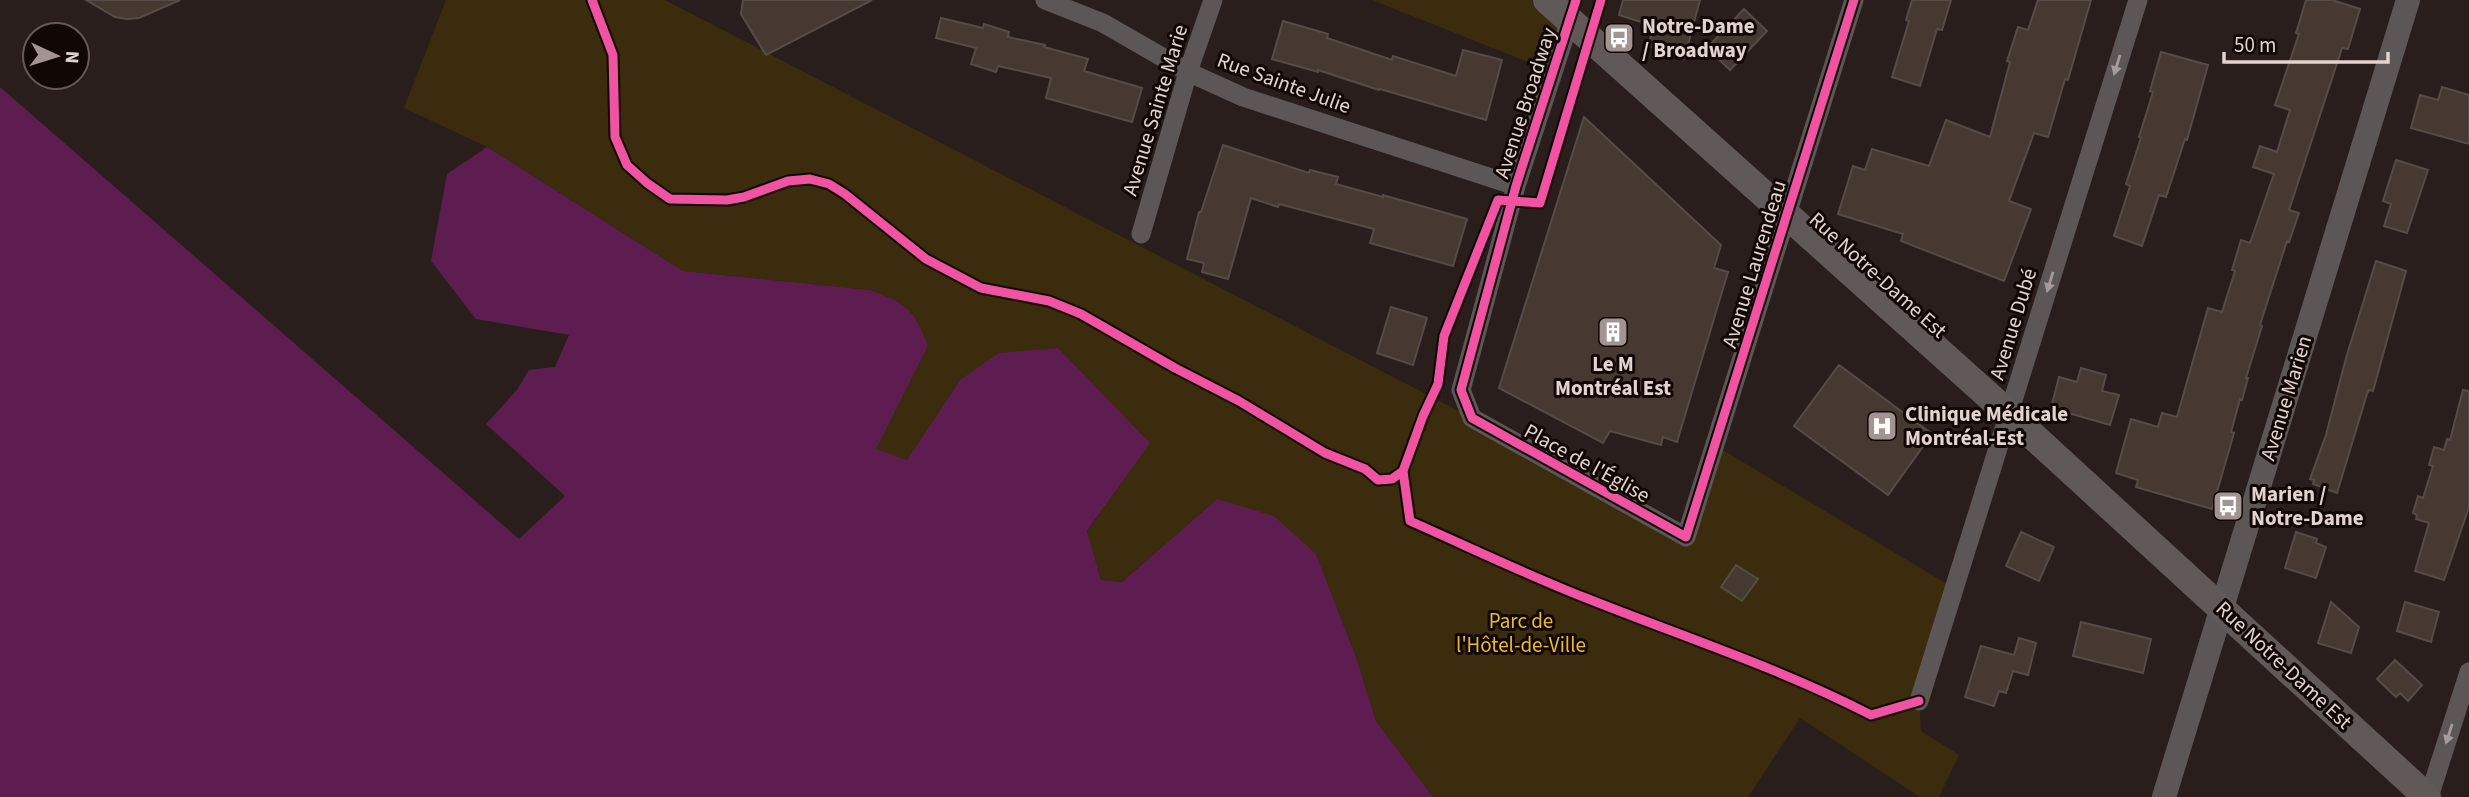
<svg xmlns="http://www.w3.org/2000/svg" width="2469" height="797" viewBox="0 0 2469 797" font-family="'Source Sans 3',sans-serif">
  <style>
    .green { fill: #3a2c0c }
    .water { fill: #5e1d50 }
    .building { fill: #463931; stroke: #554c47; stroke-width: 2 }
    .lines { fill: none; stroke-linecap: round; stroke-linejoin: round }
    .minor { stroke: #5d5657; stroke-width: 19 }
    .tertiary { stroke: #5d5657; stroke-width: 24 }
    .secondary { stroke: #615958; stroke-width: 28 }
    .cycleway-casing { stroke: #110806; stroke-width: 13 }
    .cycleway { stroke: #f153a3; stroke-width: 9 }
    .oneway { fill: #a69b99 }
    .labels { text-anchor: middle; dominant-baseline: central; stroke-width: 6; stroke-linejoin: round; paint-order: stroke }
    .poi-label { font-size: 21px; font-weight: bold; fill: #e2d3cf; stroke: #110806; text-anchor: start }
    .street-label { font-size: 21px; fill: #e2d3cf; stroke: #110806 }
    .park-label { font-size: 21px; fill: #e9b930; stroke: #110806 }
  </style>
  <rect width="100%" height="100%" fill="#2a1e1c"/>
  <path class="green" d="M446 0H665L1472 418 1686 537 1716 446 1954 588 1919 701 1921 731 1959 755 1939 797H1920L1800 718 1748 797H1433L1376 721 1356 657 1316 554 1217 499 1122 582 1101 580 1087 532 1149 443 960 380 907 460 875 450 928 346 870 290 683 271 487 147 404 108Z
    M1372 0H1547L1570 20 1553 72Z"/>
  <path class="water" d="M0 87 519 539 565 496 486 424 517 390 529 370 555 367 569 335 476 319 431 261 447 174 487 147 683 271 870 290C907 304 914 309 928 346L876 449 907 460 960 380 999 353 1058 348 1150 443 1087 531 1101 580 1122 582 1217 499 1274 516 1316 554 1356 657 1376 721 1433 797H0Z"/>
  <path class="building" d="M86 0H180L139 18 127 19 115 17Z
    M743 0H872L766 55 741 14Z
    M1623 0H1700L1684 59 1678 58V54L1648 46 1654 26 1619 15Z
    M1912 0H1951L1942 30 1937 29 1920 86 1892 77 1909 21 1906 20Z
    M2038 0H2091L2068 80 2065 79 2048 137 2034 133 2009 201 2031 209 2004 281 1901 241 1903 234 1838 214 1853 166 1865 170 1872 149 1929 166 1946 120 1990 137 2010 62 2007 61 2018 27 2028 30Z
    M2306 0H2332L2360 9 2348 49 2342 48 2289 210 2299 213 2289 242 2287 241 2260 325 2262 326 2246 378H2248L2242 400 2240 399 2231 432 2234 433 2212 509 2136 487 2138 480 2116 473 2131 419 2158 427 2162 413 2177 417 2208 308 2222 312 2235 271 2232 270 2241 240 2250 243 2274 174 2253 167 2260 146 2277 152 2290 110 2275 105 2299 34 2296 33Z
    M1744 9 1767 31 1730 70 1707 48Z
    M941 18 983 28 984 24 1009 32 1008 37 1045 45 1044 47 1088 59 1084 71 1142 88 1132 122 1046 98 1051 78 998 66 996 72 971 64 976 48 936 38Z
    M1283 21 1328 34 1327 38 1392 60 1393 56 1456 76 1463 50 1502 60 1486 120 1380 89 1379 90 1318 70V72L1272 59Z
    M2161 52 2208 65 2187 140 2185 139 2166 197 2159 195 2142 246 2114 236 2130 186 2126 184 2141 138 2139 137 2153 92 2150 91Z
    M2442 87 2469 95V144L2411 128 2420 95 2438 100Z
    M1584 117 1721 245 1714 268 1728 272 1677 442 1663 437 1661 445 1610 431 1603 443 1499 388Z
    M1223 145 1309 173 1310 170 1338 177 1336 184 1383 197V195L1467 219 1453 266 1370 243 1374 229 1279 204 1278 207 1251 198 1228 279 1202 272 1204 263 1187 259 1199 212H1201Z
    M2396 160 2428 170 2407 233 2384 226 2391 204 2383 201Z
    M2376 261 2406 271 2373 391 2369 390 2367 394 2337 493 2313 484 2314 480 2310 479 2326 435 2346 358Z
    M1391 307 1427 318 1413 365 1377 353Z
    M1839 365 1932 434 1888 495 1794 426Z
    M2081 368 2106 375 2102 391 2119 395 2110 425 2051 408 2059 377 2077 382Z
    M2463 390 2469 391V507L2444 580 2415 571 2429 523 2416 519 2417 515 2413 513 2418 496 2423 498 2433 466 2429 465 2434 447 2444 450 2447 439 2450 440Z
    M2021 532 2054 547 2039 581 2006 566Z
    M2296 532 2317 539 2316 543 2326 547 2316 578 2285 568Z
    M1736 565 1758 579 1742 601 1721 587Z
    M2331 602 2359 627 2351 653 2318 643Z
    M2405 602 2439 612 2431 642 2397 631Z
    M2081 622 2151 639 2143 673 2073 656Z
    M2019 638 2036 643 2028 675 2013 671 2006 693 1999 691 1994 706 1965 697 1981 646 2014 655Z
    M2395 660 2422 685 2408 701 2400 693 2396 697 2377 679Z"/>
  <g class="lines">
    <path class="minor" d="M1045 0 1103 23 1188 72 1243 97 1516 186
      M1570 20 1516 186 1461 390 1472 418 1686 537 1854 0
      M1141 234 1188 72 1213 0
      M1919 701 2138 0
      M2429 797 2469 672"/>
    <path class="tertiary" d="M2164 797 2408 0"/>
    <path class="secondary" d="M1547 0 2009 414 2427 797"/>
    <g class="cycleway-casing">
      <path id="cycleway" d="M592 0 613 55 615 137 627 165 647 183 670 199 727 200 744 197 788 181 810 179 829 184 845 194 926 259 981 288 1049 301 1081 314 1175 368 1239 401 1325 453 1365 469 1378 480 1392 479 1403 471
        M1576 0 1516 186 1461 390 1472 418 1686 537 1854 0
        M1601 0 1540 203 1498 200 1444 336 1438 384 1423 416 1403 471 1410 521C1469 547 1527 575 1586 598 1681 636 1780 668 1871 715L1919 701"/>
    </g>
    <use href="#cycleway" class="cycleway"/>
  </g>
  <defs><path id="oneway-solid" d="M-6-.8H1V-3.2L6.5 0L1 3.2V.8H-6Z" transform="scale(1.75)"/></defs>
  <g class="oneway">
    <use href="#oneway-solid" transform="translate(2117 65) rotate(107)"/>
    <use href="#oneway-solid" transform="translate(2050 282) rotate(107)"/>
    <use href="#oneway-solid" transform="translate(2449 734) rotate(108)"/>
  </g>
  <defs>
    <g id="bus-square" transform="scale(1.575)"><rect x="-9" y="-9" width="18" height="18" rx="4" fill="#a29490" stroke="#110806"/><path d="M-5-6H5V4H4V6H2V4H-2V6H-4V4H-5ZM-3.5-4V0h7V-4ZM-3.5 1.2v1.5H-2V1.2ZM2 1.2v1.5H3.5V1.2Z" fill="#fff"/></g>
    <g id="building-square" transform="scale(1.575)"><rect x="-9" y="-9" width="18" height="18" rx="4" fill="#a29490" stroke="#110806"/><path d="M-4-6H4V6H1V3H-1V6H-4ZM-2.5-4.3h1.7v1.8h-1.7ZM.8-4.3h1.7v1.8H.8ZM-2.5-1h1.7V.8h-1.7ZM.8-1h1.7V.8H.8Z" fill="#fff"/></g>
    <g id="hospital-square" transform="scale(1.575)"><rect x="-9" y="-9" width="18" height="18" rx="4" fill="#a29490" stroke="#110806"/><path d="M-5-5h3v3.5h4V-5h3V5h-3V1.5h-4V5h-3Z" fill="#fff"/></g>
  </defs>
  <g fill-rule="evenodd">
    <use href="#bus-square" x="1619" y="38"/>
    <use href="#building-square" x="1613" y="332"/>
    <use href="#hospital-square" x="1882" y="426"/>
    <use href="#bus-square" x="2228" y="506"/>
  </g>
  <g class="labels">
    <g class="poi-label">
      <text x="1642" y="26">Notre-Dame<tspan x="1642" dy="24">/ Broadway</tspan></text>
      <text x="1613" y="364" text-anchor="middle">Le M<tspan x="1613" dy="24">Montréal Est</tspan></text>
      <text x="1905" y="414">Clinique Médicale<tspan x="1905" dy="24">Montréal-Est</tspan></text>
      <text x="2251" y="494">Marien /<tspan x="2251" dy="24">Notre-Dame</tspan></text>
    </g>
    <g class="street-label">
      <text transform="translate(1284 83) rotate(20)">Rue Sainte Julie</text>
      <text transform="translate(1525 103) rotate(-72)">Avenue Broadway</text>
      <text transform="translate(1155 110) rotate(-73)">Avenue Sainte Marie</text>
      <text transform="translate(1754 264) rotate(-73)">Avenue Laurendeau</text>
      <text transform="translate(1878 275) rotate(42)">Rue Notre-Dame Est</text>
      <text transform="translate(2013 324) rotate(-73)">Avenue Dubé</text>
      <text transform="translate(2286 398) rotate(-73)">Avenue Marien</text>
      <text transform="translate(1587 463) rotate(29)">Place de l'Église</text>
      <text transform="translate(2284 665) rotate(43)">Rue Notre-Dame Est</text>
    </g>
    <g class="park-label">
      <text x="1521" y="621">Parc de<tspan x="1521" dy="24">l'Hôtel-de-Ville</tspan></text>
    </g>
  </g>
  <g transform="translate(56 56) rotate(94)"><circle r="33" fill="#110806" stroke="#655956" stroke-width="2"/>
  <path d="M0-5L12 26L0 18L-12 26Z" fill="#a29490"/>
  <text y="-10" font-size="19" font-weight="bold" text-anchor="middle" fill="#e2d3cf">N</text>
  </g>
  <path d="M2224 52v10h164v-10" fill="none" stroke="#e2d3cf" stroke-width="3.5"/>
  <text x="2234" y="52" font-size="21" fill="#e2d3cf" stroke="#110806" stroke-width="5" paint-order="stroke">50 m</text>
</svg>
